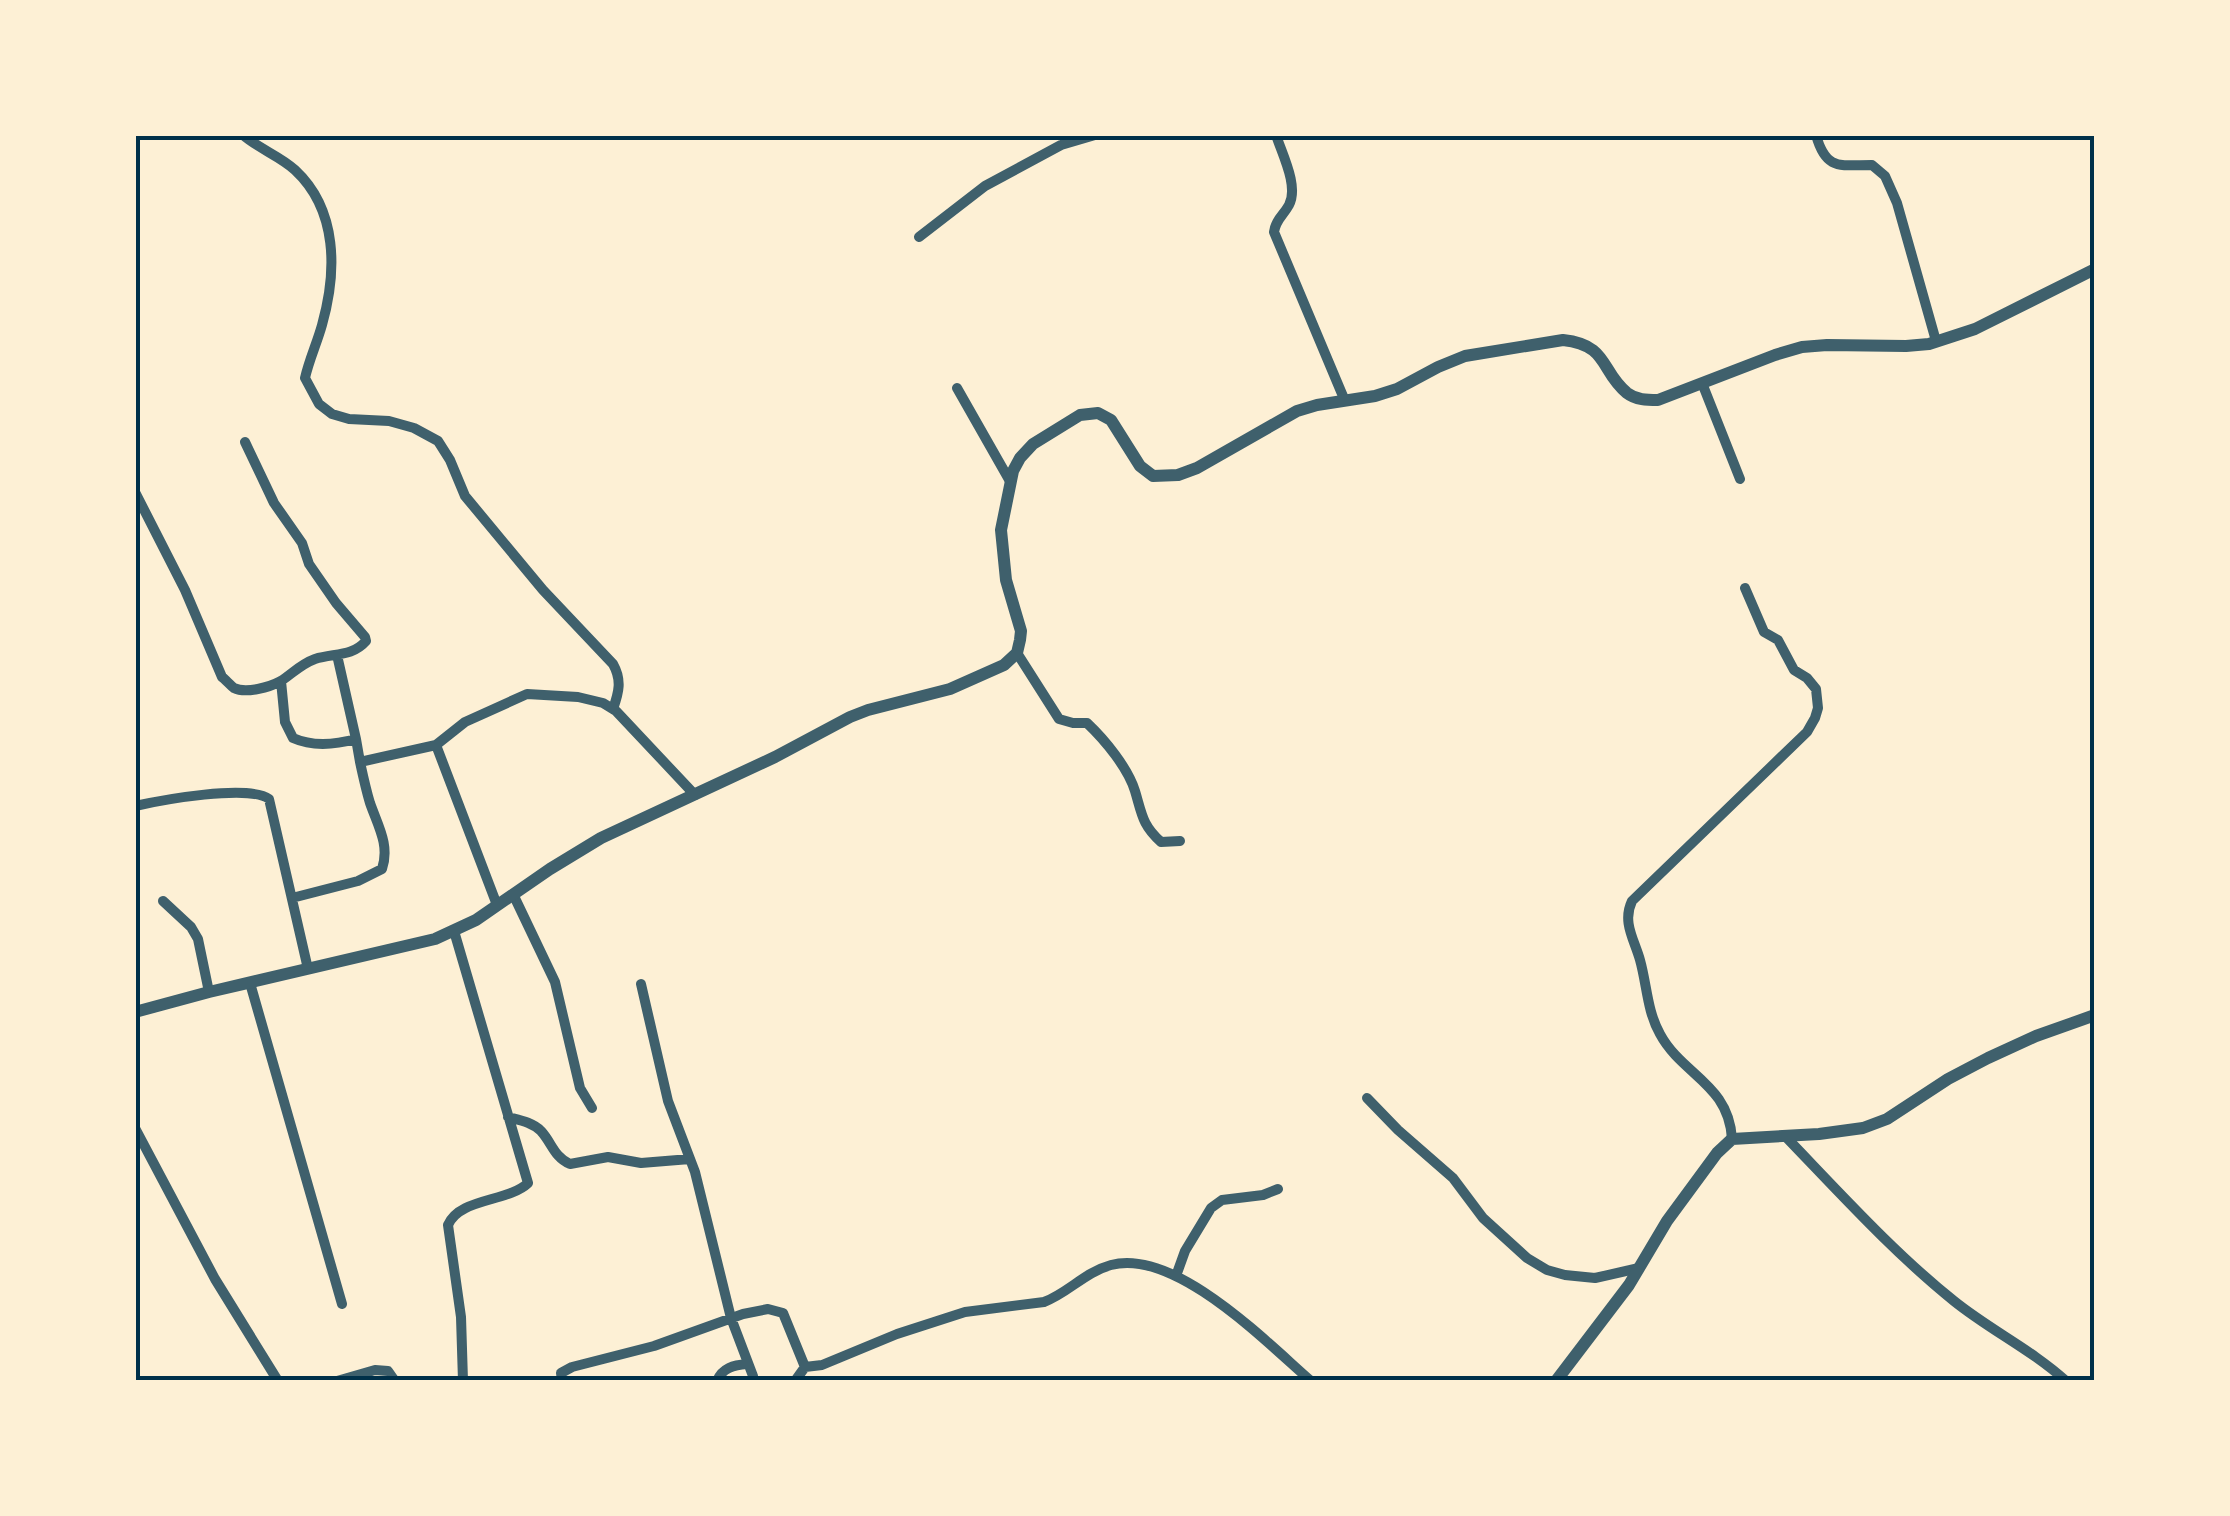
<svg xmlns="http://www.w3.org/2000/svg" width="2230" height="1516" viewBox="0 0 2230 1516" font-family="Overpass,sans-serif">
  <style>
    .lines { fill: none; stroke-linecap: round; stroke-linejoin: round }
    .minor { stroke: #3f606c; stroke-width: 10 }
    .tertiary { stroke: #3f606c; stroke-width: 12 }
    .neatline { fill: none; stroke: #003049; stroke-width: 4 }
  </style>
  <rect width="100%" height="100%" fill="#fdf0d5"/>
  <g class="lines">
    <path class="minor" d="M243 135C259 149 280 156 295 170 338 210 337 272 322 325 317 343 309 360 305 378L319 404 332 414 349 419 389 421 414 428 438 441 450 460 465 496 543 590 613 664C622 680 619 692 613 709
      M1276 135C1282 154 1299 186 1289 205 1283 216 1276 219 1274 232L1345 401
      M1816 135C1826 171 1840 165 1872 165L1885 176 1897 203 1936 341
      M919 237 985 186 1061 145 1095 135
      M1702 383 1740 479
      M957 388 1011 483
      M135 492 185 590 222 677C225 679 231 686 234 688 246 694 270 687 281 681 293 673 301 664 315 659 334 653 352 657 366 641L365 637 336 603 309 564 302 543 274 503 245 442
      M1017 653 1059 719 1073 723H1087C1105 740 1128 768 1135 791 1142 814 1142 825 1161 842L1180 841
      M337 655 356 739
      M281 681 285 722 293 738C313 747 334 745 356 739L360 762 436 745 465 722 527 694 578 697 603 703 616 711 695 795
      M436 745 497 905
      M135 806C162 800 248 784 269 799L308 969
      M513 894 555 982 580 1088 592 1108
      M292 898 358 881 382 869C390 845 378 826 370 803 366 790 363 776 360 762
      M163 901 191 927 198 939 209 992
      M454 931 528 1183C508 1202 459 1198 448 1225L461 1317 463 1381
      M250 983 342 1304
      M641 984 668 1101 695 1172 731 1318 753 1376 752 1381
      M1367 1098 1398 1130 1453 1178 1483 1218 1527 1258 1547 1270 1565 1275 1595 1278 1639 1268
      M508 1117C519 1120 532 1122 541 1131 552 1143 554 1157 570 1164L608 1157 641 1163 690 1159
      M135 1128 215 1279 278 1381
      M1784 1135C1839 1192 1893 1252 1954 1301 1990 1330 2032 1350 2066 1381
      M1732 1139C1729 1084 1682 1075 1660 1034 1647 1011 1647 985 1640 960 1634 939 1622 922 1632 901L1807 732 1815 718 1818 708 1816 689 1807 678 1794 670 1778 640 1764 632 1745 588
      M1176 1276 1185 1251 1211 1208 1222 1200 1263 1195 1278 1189
      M337 1381 375 1370 388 1371 395 1381
      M562 1381 561 1373 572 1367 654 1346 743 1314 768 1309 783 1313 805 1367 822 1365 897 1334 965 1312 1044 1302C1068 1293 1085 1272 1111 1265 1175 1248 1266 1342 1311 1381
      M717 1381C722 1368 734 1365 747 1364
      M795 1381 805 1367"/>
    <path class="tertiary" d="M135 1012 209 992 435 939 476 920 550 869 601 838 775 757 850 717 868 710 950 689 1004 665 1017 653 1020 640 1021 631 1006 580 1001 530 1013 471 1020 458 1033 444 1080 415 1098 413 1111 420 1140 466 1153 476 1178 475 1197 468 1297 411 1317 405 1375 396 1397 389 1438 367 1465 356 1563 340C1609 345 1600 371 1627 393 1636 400 1647 400 1658 400L1775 355 1802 347 1827 345 1906 346 1929 344 1975 329 2095 269
      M1556 1381 1629 1285 1667 1221 1717 1153 1732 1139 1819 1134 1863 1128 1887 1119 1948 1079 1988 1058 2036 1036 2095 1015"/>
  </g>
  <rect width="2230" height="1516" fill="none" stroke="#fdf0d5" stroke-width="275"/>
  <rect x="138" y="138" width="1954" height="1240" class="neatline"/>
</svg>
